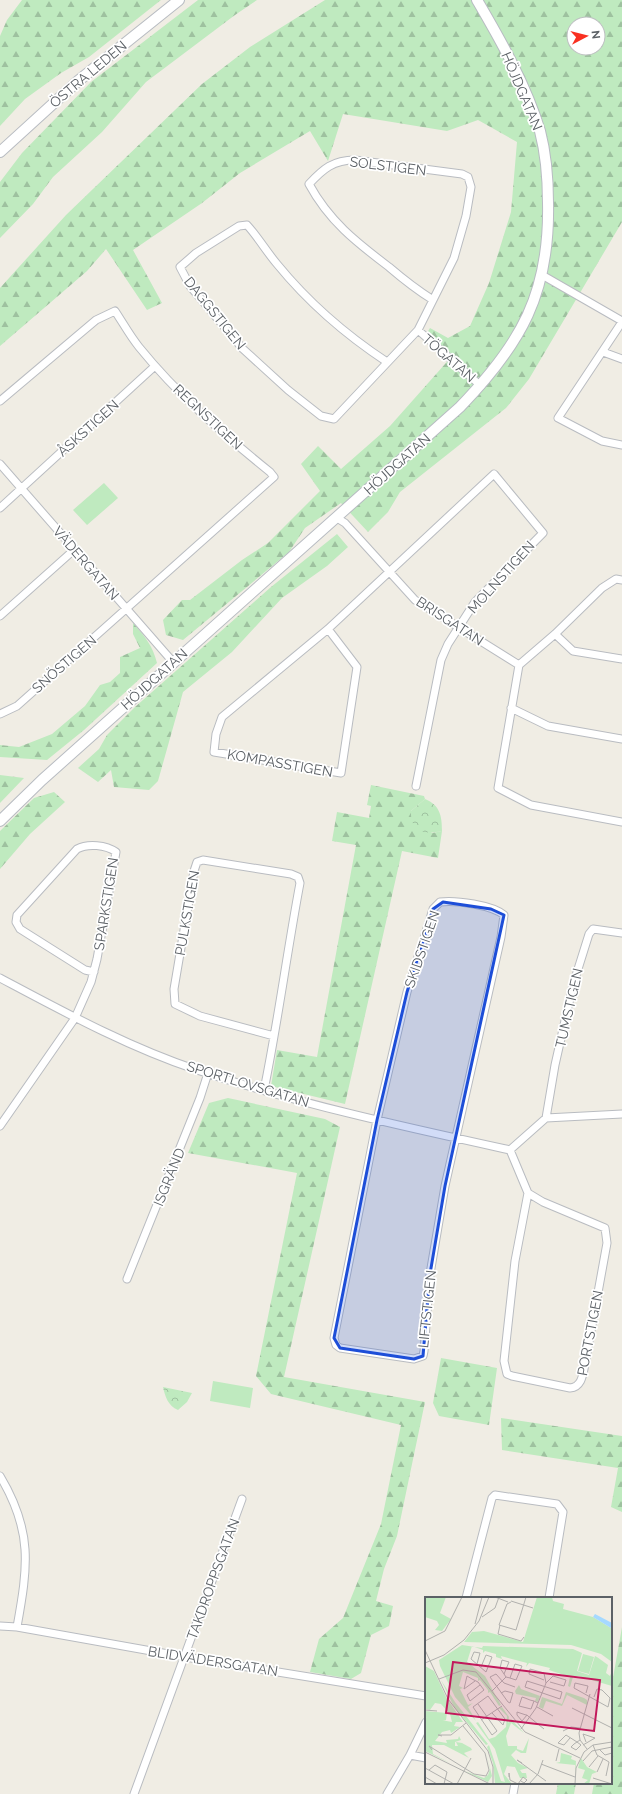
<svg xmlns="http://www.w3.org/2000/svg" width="622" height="1794" viewBox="0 0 622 1794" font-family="Raleway,sans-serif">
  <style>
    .green { fill: #bfeabf }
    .forest { fill: url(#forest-firs); fill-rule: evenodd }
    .park { fill: url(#park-crowns) }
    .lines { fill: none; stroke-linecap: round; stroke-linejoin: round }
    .street-casing { stroke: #b9bcc1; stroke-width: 9 }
    .secondary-casing { stroke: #b8bcc2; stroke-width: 12 }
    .street { stroke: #fff; stroke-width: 7 }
    .secondary { stroke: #fff; stroke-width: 10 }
    .marked { fill: #1d4ed8; fill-opacity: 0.2; stroke: #1d4ed8; stroke-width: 3; stroke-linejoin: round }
    .labels { text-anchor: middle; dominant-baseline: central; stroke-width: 3.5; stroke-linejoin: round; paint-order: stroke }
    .street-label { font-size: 14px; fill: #5c6166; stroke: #fff }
    .inset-road { fill: none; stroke: #b1b1ae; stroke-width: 1 }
    .view { fill: #c2185b; fill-opacity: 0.15; stroke: #c2185b; stroke-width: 2 }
    .inset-edge { fill: none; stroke: #5c6166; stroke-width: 2 }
  </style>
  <defs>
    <pattern id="forest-firs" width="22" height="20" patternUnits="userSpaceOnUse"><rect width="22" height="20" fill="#bfeabf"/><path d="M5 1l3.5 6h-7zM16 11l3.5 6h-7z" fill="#9ec19f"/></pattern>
    <pattern id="park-crowns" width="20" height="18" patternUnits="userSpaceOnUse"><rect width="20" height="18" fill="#bfeabf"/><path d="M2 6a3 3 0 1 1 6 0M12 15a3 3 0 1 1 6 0" fill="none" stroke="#9ec19f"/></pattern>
  </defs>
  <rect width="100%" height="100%" fill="#f0ede4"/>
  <path class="green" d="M104 483 118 498 87 525 73 510Z
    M213 1381 253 1388 250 1408 210 1401Z"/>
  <path class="forest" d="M22 0H161L89 57 61 73 25 99 0 126V36L7 20Z
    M198 0H257L235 15 146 82 102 132 53 177 33 204 0 238V182L22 153 91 82Z
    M325 0H622V222L529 379 506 408 400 492 388 512 368 532 341 503 305 528 289 552 183 640 166 635 163 620 182 600H190L242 560 268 543 320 491 301 464 318 446 341 469 390 426 453 355 427 333 430 328 448 338 470 326 489 283 511 212 517 142 478 120 447 131 343 114 328 161 310 131 240 173 202 203 133 250 162 303 147 310 106 249 87 271 0 346V288L66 215 202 84 250 47ZM574 24H598V48H574Z
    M337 534 348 547 327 566 282 598 232 652 183 692 158 781 149 790 114 787 111 770 98 782 78 768 99 749 107 735 135 707 271 587Z
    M133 623C144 635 153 646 157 663L84 730 47 760 0 757V745L19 747 52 734 85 706 100 685 110 682 120 673V657L140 648 133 634Z
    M0 775 24 778 0 803Z
    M371 785 424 796 425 799 411 811 432 833 442 831 438 858 402 851 345 1104 271 1086 277 1050 317 1057 356 845 332 841 337 812 369 818 371 806 367 805Z
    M54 792 65 802 30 834 0 869V831L34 798Z
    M228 1098 325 1119 340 1127 284 1377 425 1402 397 1536 384 1569 376 1601 393 1606 389 1626 371 1635 361 1673 351 1679 310 1672 319 1639 343 1618 381 1524 401 1425 271 1394 256 1376 297 1173 188 1153 209 1103Z
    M441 1358 497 1368 489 1425 439 1416 433 1403Z
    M501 1418 622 1436V1512L611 1507 618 1468 502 1450Z
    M622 1627V1794H592L594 1783H611V1689Z
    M558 1783H576L574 1794H556Z"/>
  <path class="park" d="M425 799C440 805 442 816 442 831 425 835 410 832 411 811Z
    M163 1387 192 1393 187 1402 178 1410C168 1406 165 1396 163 1387Z"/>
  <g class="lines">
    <g class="street-casing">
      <path id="street" d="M542 275 622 321
        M622 322 558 418 602 441 622 445
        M418 330 481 386
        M603 352 622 359
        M387 362C346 335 308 302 277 264 266 251 258 237 247 225L239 226 196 253 180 267 190 286 243 349 288 390 321 416 334 419 418 330 454 258 466 216 471 187 468 177 462 174 355 160C333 160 323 169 309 184 329 221 356 242 389 267 403 279 417 290 433 300
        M0 401 96 320 115 311C123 323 130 336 139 347 177 394 223 434 270 472L274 477 17 706 0 714
        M0 464 173 662
        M0 508 155 366
        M337 518 345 523 415 600 519 665
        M0 616 75 549
        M328 629 357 667 341 773 214 752 216 734 222 717 328 629 494 474 543 533 475 602 448 644 441 660 416 786
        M555 634 573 651 622 659
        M519 665 498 788 531 805 622 822
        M519 665 555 634 602 588 616 579 622 580
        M511 708 548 726 622 739
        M440 902C456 900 492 905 504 915L501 937 445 1186 430 1274 424 1351 423 1356 414 1359 340 1348 336 1345 334 1338 377 1120 407 992 433 909Z
        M0 978C64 1012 128 1047 197 1070 299 1104 405 1127 510 1150
        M264 1090C278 1022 287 952 300 883L298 877 291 874 203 860 197 862 194 871 174 989 175 1004 200 1016 274 1036
        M546 1118 555 1065 573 985 589 934 593 929 622 933
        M0 1126 75 1018 91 982 97 959 116 852C106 845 88 843 77 849L17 915 16 922 20 929 85 970 94 972
        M510 1150 528 1193 543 1202 605 1228 607 1243 585 1364C583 1374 582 1387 570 1388L512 1376 507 1374 504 1361 515 1261 528 1193
        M510 1150 546 1118 622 1114
        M127 1279 200 1098 208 1073
        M0 1476C33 1531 28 1566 17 1627
        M466 1598 492 1498 495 1495 557 1504 563 1512 549 1598
        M0 1626 17 1627 185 1657 426 1696
        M410 1755 426 1758
        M134 1794 242 1499
        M387 1794 410 1755 426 1722
        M513 1794 515 1783"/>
    </g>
    <g class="secondary-casing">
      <path id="secondary" d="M0 152 78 81 179 0
        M0 821 42 780 460 407C521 344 550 293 548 203 548 180 546 154 540 131 526 85 501 41 477 0"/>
    </g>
    <use href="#street" class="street"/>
    <use href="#secondary" class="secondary"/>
  </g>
  <path class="marked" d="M443 902 491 909 504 915 445 1186 430 1274 423 1356 414 1359 340 1348 334 1338 377 1120 407 992 433 909Z"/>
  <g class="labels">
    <g class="street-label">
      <text transform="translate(88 74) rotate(-40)">ÖSTRA LEDEN</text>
      <text transform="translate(522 91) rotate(67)">HÖJDGATAN</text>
      <text transform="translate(388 166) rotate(7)">SOLSTIGEN</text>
      <text transform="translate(215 313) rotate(51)">DAGGSTIGEN</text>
      <text transform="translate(449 358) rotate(41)">TÖGATAN</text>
      <text transform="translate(208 417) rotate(43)">REGNSTIGEN</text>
      <text transform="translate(88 428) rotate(-42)">ÅSKSTIGEN</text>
      <text transform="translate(397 464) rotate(-42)">HÖJDGATAN</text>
      <text transform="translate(86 563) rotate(49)">VÄDERGATAN</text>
      <text transform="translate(501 577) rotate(-48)">MOLNSTIGEN</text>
      <text transform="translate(450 621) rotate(33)">BRISGATAN</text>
      <text transform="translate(64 664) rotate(-41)">SNÖSTIGEN</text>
      <text transform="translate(154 679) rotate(-42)">HÖJDGATAN</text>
      <text transform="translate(280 763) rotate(10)">KOMPASSTIGEN</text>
      <text transform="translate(106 904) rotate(-81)">SPARKSTIGEN</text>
      <text transform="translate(187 913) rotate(-80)">PULKSTIGEN</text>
      <text transform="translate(422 949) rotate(-71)">SKIDSTIGEN</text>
      <text transform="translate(569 1008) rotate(-77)">TUMSTIGEN</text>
      <text transform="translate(248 1084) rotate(17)">SPORTLOVSGATAN</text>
      <text transform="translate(169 1177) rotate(-68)">ISGRÄND</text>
      <text transform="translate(427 1309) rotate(-84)">LIFTSTIGEN</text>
      <text transform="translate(590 1333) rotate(-79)">PORTSTIGEN</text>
      <text transform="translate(213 1579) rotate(-70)">TAKDROPPSGATAN</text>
      <text transform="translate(213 1661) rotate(9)">BLIDVÄDERSGATAN</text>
    </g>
  </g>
  <g transform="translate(425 1597)">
    <rect width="187" height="187" fill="#f0ede4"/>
    <path d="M158 57 169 60 164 77 153 74Z" fill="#bfeabf"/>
    <path d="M0 0H21L15 16 26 22 17 34 10 33 14 28 12 24 0 20ZM112 0H127L128 4 139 7 138 12 168 20 186 31 187 29V65L176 57 146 48 39 45 47 35 59 34 98 45ZM37 48 57 51 58 49 148 52 157 56 152 74 164 78 170 59 172 60 183 68 181 76 185 79 187 74V89L153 79 148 80 145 90 143 89 145 80 124 73 125 71 104 66 101 70 102 66 76 59 77 62 71 60V57L60 54 58 56V53L47 49 42 65 60 79 76 108 74 109 65 95 63 96V93L55 83 53 84V81L38 75 34 89 38 91 35 92 43 108 48 106 43 110 51 124 30 100 15 69 14 63ZM0 69 9 74 21 100 38 125H31L29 129 35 130 26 136 25 133 17 135 10 144 22 146 21 143 33 142 34 139 36 143 30 145V149H33L31 145 37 146 46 151 47 153 39 156 44 161 19 148H7L8 157 25 166 0 154V120L27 125 25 117 16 107 10 106 5 113 0 112ZM16 83 30 105 63 147 61 148 29 110ZM94 88 96 92 115 99 113 105 110 104 111 101 91 97 90 94ZM141 95 159 101 162 103V108L142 98 137 109 121 104 118 112 114 110 117 100 137 107ZM77 110 84 120 83 126 86 122 99 136 86 126 81 139 83 149H92V152L98 154 104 141 99 138 104 141 101 156H96L91 153 86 158 93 166 103 171 95 173 97 176H101L102 181H95L90 170 82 169 79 177 87 187 70 186 68 166 62 150 64 148 76 184 80 185 70 152 51 126 53 125 64 142 70 140 81 130 82 119 74 111ZM61 155 67 179 63 185 39 174 59 181 63 178 65 172ZM136 156 147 159 146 162 151 164 150 179V168L131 166 135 165ZM156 161 162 170 172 175 167 177 164 187H158L163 183 157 181 160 173 153 171Z" fill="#bfeabf"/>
    <path d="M0 114 22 116 21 123 13 125 0 120Z" fill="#bfeabf"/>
    <path d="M170 17 187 26 186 31 168 20Z" fill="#a5d9ff"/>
    <path class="inset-road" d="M70 0 83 5M86 4 108 11M86 5 82 7 74 28 91 33 101 0M57 20 70 11 74 0M50 27 57 0M75 28 73 37 96 44 99 40M0 44 20 34 37 0M0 53 23 102 63 154 68 170V187M0 66 19 58 39 43 54 24 64 0M52 67 55 56 49 55 46 62 61 75 67 60 61 58 56 70M79 77 84 65 77 63 75 71 81 80M81 80 85 81 91 83 97 69 90 67 85 81M14 82 38 73 51 75 100 135 155 161M119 83 104 77 105 72 119 76 121 86M50 84 39 92 42 79 47 82 53 85 59 93 45 104 42 98 55 88M102 84 137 95 135 102 100 90ZM121 86 128 79 141 83 139 89 125 85M67 94 81 80M76 96 80 94 88 96 85 106 83 105 65 80 71 77 79 86 90 90M161 96 163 89 150 86 149 91 183 110 185 101 177 93 172 92 169 100M109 104 106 112 94 109 97 100 100 101 105 103 109 104 113 106M53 107 72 134 67 138 48 110 63 99 80 122 78 128 67 116M112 110 128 119M147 111 187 131M0 113 12 114M102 118 97 124 92 118V115L101 118H102L103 119 119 132M56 123 77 109M96 132 111 111 121 86M138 134 146 130 155 131M17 139 13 138H26L41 126M145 141 139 148 133 146 141 138 152 145 156 148 151 153 146 150 149 147 155 143M158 148 170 141 158 137 161 145M168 148 172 158 184 165M162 152 155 143 154 136 165 97M174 152 180 158 187 156M7 153 4 149 49 177 61 179 64 173 60 156 38 129M0 155 65 187M131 164 134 152M158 164 167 154 187 150M97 166 92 163 121 184M116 167 150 180M164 170 173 159M0 171 29 187M4 173 10 168 22 175 19 187M172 175 178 162M181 179 184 165M0 180 12 187M84 180V176L85 183 93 187M168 181 187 187M32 187 46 161M93 187 98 180 102 183 99 186 96 184M104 187 113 177 118 163M150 187 151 171 159 155 168 148 187 145"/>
    <path class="view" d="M28 65 175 83 169 134 21 116Z"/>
    <rect width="187" height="187" class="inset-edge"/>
  </g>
  <g transform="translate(586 36) rotate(83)"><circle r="19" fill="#ffffff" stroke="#bec0c2"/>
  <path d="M0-3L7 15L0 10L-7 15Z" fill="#f93021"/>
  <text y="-6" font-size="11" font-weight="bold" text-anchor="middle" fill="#5c6166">N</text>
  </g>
</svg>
